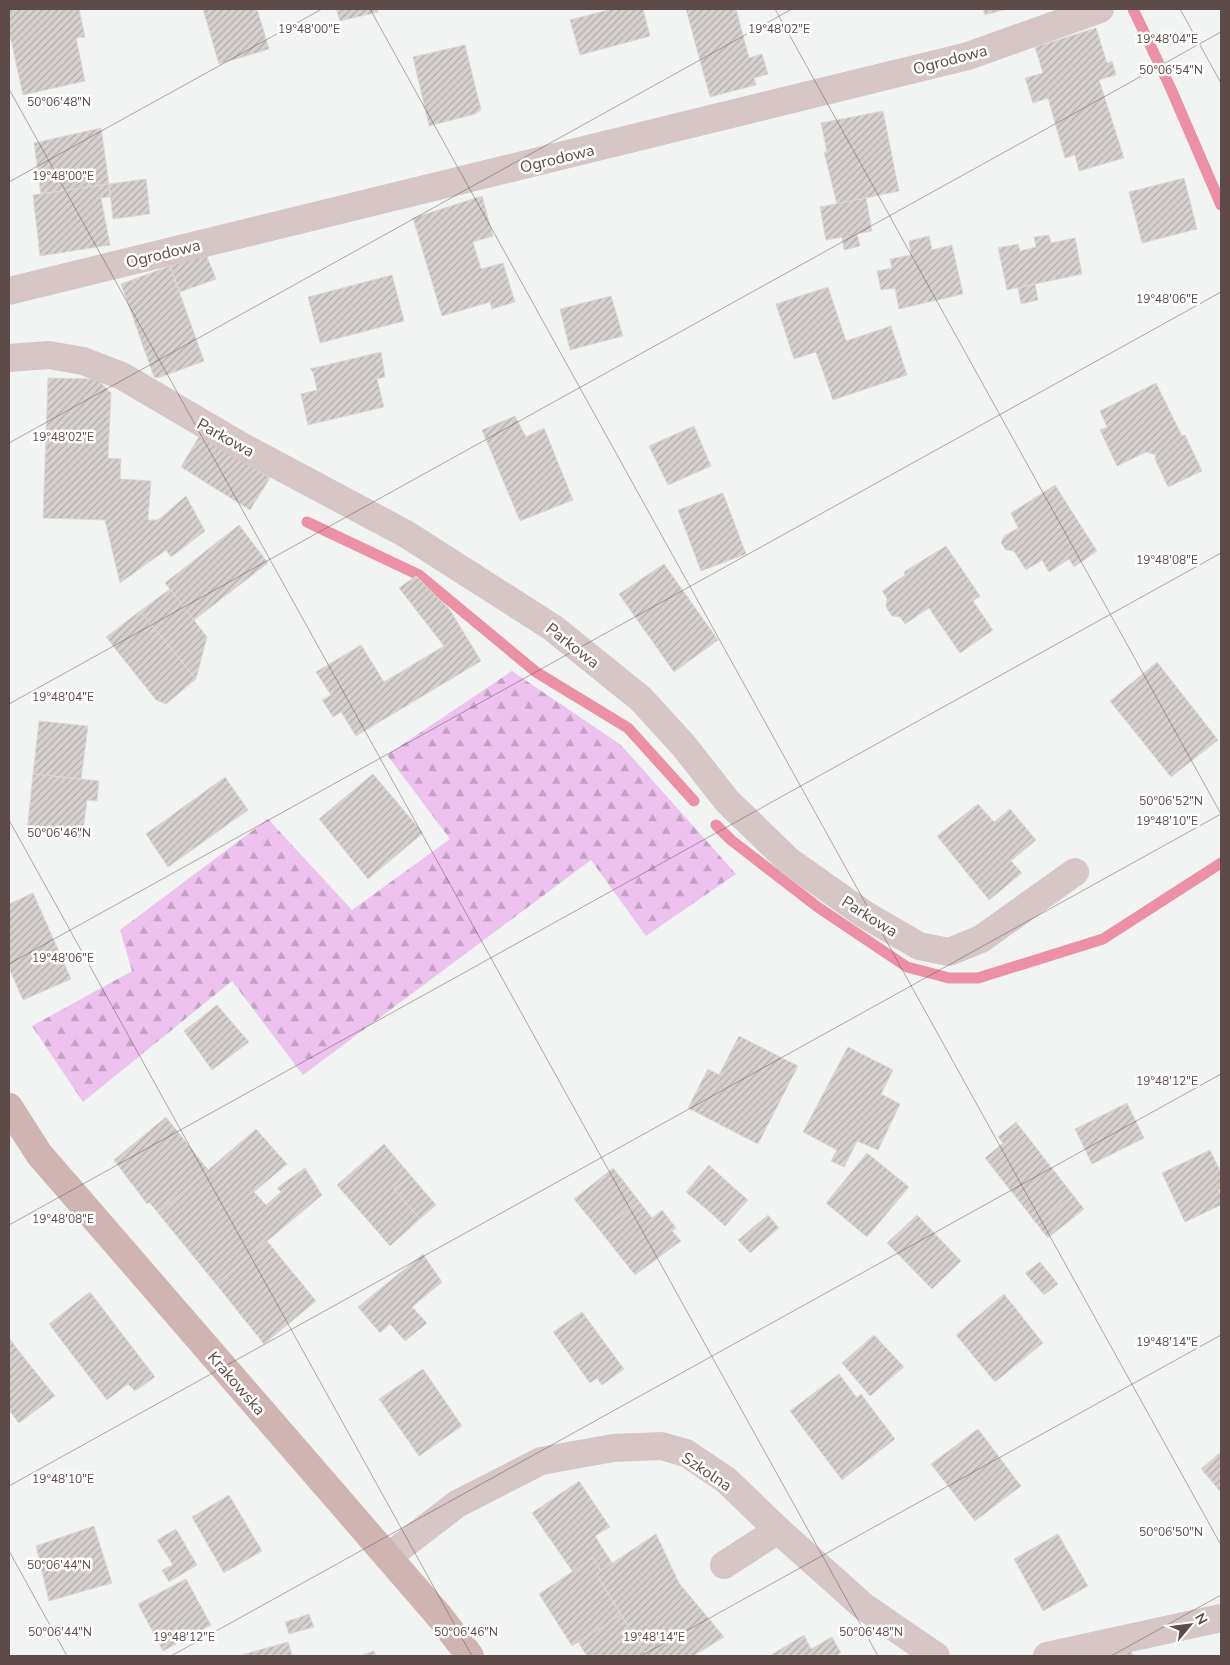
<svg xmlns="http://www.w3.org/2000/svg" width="1230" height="1665" viewBox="0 0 1230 1665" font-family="'Nunito Sans',sans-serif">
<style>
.forest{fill:url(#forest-firs)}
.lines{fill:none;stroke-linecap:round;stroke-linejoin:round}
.stream{stroke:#eb90a5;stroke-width:11}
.building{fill:url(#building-hatch);stroke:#ddd8d6}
.minor{stroke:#d6c6c6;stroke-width:28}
.major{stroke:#cfb4b2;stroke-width:28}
.ticks{fill:none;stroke:#5f4a4a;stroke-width:1;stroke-opacity:0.45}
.labels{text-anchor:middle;stroke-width:5;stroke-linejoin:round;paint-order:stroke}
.street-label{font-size:16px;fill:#5f4a4a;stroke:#fff}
.ticks-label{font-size:12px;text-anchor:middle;fill:#5f4a4a;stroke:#fff;stroke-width:5;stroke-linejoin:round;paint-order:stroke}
</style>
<defs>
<pattern id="forest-firs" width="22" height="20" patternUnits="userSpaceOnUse" patternTransform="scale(1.25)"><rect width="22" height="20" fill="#edc2ef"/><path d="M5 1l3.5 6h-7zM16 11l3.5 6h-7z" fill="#c3a0c4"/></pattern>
<pattern id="building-hatch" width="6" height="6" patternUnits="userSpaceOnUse" patternTransform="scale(1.25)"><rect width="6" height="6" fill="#d6d0cf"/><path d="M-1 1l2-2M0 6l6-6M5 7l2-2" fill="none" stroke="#b1abaa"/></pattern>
</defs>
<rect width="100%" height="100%" fill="#f2f4f3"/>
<!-- forest -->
<path class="forest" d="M 512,671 L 621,745 L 736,874 L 646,936 L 591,860 L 303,1075 L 232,981 L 83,1102 L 32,1026 L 132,971 L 120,930 L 268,819 L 352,910 L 450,839 L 387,755 Z"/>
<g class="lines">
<!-- stream -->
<g class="stream">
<path d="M 1133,9 L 1171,89 L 1221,205"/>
<path d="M 307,522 L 419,575 L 536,672 L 628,728 L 694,801"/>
<path d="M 716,825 L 731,840 L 819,908 L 907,967 L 949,978 L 978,978 L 1103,939 L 1221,863"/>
</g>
</g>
<!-- building -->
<g class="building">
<path d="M 9,9 L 79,9 L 85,37 L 76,38 L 85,81 L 23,95 L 9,31 Z"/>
<path d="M 203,9 L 257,9 L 269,49 L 219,64 Z"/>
<path d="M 336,9 L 377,9 L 378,12 L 340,21 Z"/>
<path d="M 612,9 L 643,9 L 650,36 L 580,55 L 570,20 Z"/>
<path d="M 686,9 L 736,9 L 749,58 L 762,54 L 768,74 L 754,78 L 756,85 L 710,97 Z"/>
<path d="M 983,9 L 1007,9 L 985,15 Z"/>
<path d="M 1096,28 L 1107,63 L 1112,61 L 1116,75 L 1099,80 L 1124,158 L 1079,171 L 1075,155 L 1065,158 L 1048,98 L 1033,103 L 1025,78 L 1043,73 L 1035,47 Z"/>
<path d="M 465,45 L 481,110 L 475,114 L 429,126 L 413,57 Z"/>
<path d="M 883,111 L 899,191 L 837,204 L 824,152 L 827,152 L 821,123 Z"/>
<path d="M 101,128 L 109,184 L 41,194 L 34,143 Z"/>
<path d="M 1184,178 L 1197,229 L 1142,243 L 1129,192 Z"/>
<path d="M 146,179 L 150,214 L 113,219 L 109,184 Z"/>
<path d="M 109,184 L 110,197 L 101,198 L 110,245 L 40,256 L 33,195 Z"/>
<path d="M 482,196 L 493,236 L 473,242 L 481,269 L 503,263 L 515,302 L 492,309 L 490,302 L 442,316 L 413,218 Z"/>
<path d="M 866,198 L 872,231 L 857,234 L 860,246 L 844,250 L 842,237 L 826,240 L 820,207 Z"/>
<path d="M 1049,235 L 1051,243 L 1075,238 L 1082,274 L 1007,290 L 998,248 L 1018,244 L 1020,251 L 1036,247 L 1034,237 Z"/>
<path d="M 929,236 L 932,250 L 952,245 L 963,294 L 899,309 L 895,288 L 881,290 L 877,271 L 892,268 L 890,259 L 911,255 L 909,241 Z"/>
<path d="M 206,254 L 216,279 L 180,292 L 170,266 Z"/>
<path d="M 170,266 L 204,361 L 158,378 L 154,377 L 121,284 Z"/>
<path d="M 392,275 L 404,321 L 320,343 L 308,297 Z"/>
<path d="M 1035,284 L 1038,300 L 1021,304 L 1018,288 Z"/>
<path d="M 828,287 L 846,341 L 891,326 L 907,375 L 833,400 L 816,352 L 794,359 L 776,304 Z"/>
<path d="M 611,296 L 623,336 L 570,350 L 560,309 Z"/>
<path d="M 381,352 L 385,377 L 377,379 L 384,407 L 308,425 L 301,394 L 317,390 L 313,372 L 310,369 Z"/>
<path d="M 48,378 L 97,379 L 111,393 L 108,458 L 121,459 L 120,479 L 151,481 L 148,520 L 158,520 L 186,496 L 205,531 L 171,557 L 166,550 L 120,583 L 105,520 L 43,518 Z"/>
<path d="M 1156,383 L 1182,436 L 1185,435 L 1202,471 L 1168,487 L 1155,459 L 1156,455 L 1146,452 L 1117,466 L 1100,430 L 1107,427 L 1100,411 Z"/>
<path d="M 515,416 L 526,437 L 544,428 L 573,500 L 520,521 L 482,430 Z"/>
<path d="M 694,426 L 711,466 L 668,485 L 649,446 Z"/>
<path d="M 200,435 L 270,478 L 250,510 L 181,467 Z"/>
<path d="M 1055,485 L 1097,551 L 1074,567 L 1069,559 L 1049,572 L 1042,560 L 1026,570 L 1014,551 L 1006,550 L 1001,543 L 1004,536 L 1018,528 L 1011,513 Z"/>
<path d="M 723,493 L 746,554 L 701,571 L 678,510 Z"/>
<path d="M 239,525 L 268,563 L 194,620 L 165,583 Z"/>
<path d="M 946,546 L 980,596 L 973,601 L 993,630 L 960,653 L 929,608 L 905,624 L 900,617 L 892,616 L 886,607 L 887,598 L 882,591 L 905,575 L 904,572 Z"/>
<path d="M 664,564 L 718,640 L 674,672 L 619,594 Z"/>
<path d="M 416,576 L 450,610 L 481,661 L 356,736 L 341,712 L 333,717 L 322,700 L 331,695 L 316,672 L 361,645 L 384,682 L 444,646 L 399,588 Z"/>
<path d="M 170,589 L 207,637 L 196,679 L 140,611 Z"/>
<path d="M 140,611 L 196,679 L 166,704 L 156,700 L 106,637 Z"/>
<path d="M 1157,662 L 1218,740 L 1171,777 L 1110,701 Z"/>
<path d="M 39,721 L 88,726 L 81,779 L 33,774 Z"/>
<path d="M 33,774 L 99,781 L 97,801 L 87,800 L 82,838 L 27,832 Z"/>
<path d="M 373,774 L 423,833 L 368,879 L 319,819 Z"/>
<path d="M 225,777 L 248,810 L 168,867 L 146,834 Z"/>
<path d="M 978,804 L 994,822 L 1010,809 L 1036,840 L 1011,861 L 1022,873 L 989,900 L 937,836 Z"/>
<path d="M 33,893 L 71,979 L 23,1000 L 9,968 L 9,904 Z"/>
<path d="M 217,1005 L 249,1042 L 212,1070 L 184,1031 Z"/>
<path d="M 739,1036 L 798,1066 L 758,1144 L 688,1108 L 708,1069 L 719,1075 Z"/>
<path d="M 848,1047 L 893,1070 L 881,1094 L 900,1104 L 878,1150 L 857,1141 L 844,1167 L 831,1161 L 837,1150 L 803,1132 Z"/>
<path d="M 1127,1103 L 1144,1138 L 1092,1164 L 1075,1129 Z"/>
<path d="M 166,1117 L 209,1171 L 158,1213 L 149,1202 L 147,1204 L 114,1160 Z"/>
<path d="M 1016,1122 L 1073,1195 L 1037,1224 L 985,1158 L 1003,1143 L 998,1137 Z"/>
<path d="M 256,1129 L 287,1164 L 254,1192 L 266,1205 L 281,1192 L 277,1188 L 305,1168 L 322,1195 L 216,1284 L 158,1213 Z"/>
<path d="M 384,1144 L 411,1176 L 394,1189 L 420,1219 L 390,1246 L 337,1185 Z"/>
<path d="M 1210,1150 L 1221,1173 L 1221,1188 L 1218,1190 L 1221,1195 L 1221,1205 L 1185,1222 L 1162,1173 Z"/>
<path d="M 867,1153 L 909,1187 L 867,1237 L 826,1203 Z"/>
<path d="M 709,1165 L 734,1188 L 711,1213 L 686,1192 Z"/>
<path d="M 613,1168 L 639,1201 L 601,1232 L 574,1199 Z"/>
<path d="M 411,1176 L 436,1205 L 420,1219 L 394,1189 Z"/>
<path d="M 734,1188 L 748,1200 L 725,1226 L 711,1213 Z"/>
<path d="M 1073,1195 L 1084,1209 L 1048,1238 L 1037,1224 Z"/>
<path d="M 639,1201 L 652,1218 L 662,1210 L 676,1228 L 672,1231 L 681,1241 L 635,1275 L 601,1232 Z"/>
<path d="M 768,1215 L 779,1228 L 750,1253 L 738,1240 Z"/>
<path d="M 917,1215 L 961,1261 L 932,1289 L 887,1243 Z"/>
<path d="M 267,1241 L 316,1301 L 264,1344 L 216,1284 Z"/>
<path d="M 423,1254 L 442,1282 L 412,1307 L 427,1323 L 405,1341 L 390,1324 L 380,1333 L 358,1307 Z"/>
<path d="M 1040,1262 L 1058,1284 L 1044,1295 L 1025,1273 Z"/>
<path d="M 90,1292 L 155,1377 L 135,1391 L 128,1384 L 107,1400 L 49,1324 Z"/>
<path d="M 1004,1294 L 1043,1343 L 995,1382 L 956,1335 Z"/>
<path d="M 582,1312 L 624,1369 L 602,1385 L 597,1378 L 590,1383 L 553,1332 Z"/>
<path d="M 874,1335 L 904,1367 L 870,1396 L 842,1363 Z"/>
<path d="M 9,1338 L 21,1354 L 9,1364 Z"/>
<path d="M 21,1354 L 55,1396 L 19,1423 L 9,1410 L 9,1364 Z"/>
<path d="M 423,1369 L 462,1426 L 419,1456 L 379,1399 Z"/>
<path d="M 839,1374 L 857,1398 L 861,1394 L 895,1439 L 842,1480 L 790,1411 Z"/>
<path d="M 978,1429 L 1021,1486 L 975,1521 L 931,1464 Z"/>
<path d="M 1221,1452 L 1221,1492 L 1201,1469 Z"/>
<path d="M 579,1481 L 610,1527 L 595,1536 L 612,1563 L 601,1571 L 593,1558 L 573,1572 L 532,1513 Z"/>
<path d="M 229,1495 L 262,1551 L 224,1573 L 192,1517 Z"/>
<path d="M 94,1526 L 112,1583 L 49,1601 L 36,1546 Z"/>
<path d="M 176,1529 L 197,1565 L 169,1582 L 162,1570 L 173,1565 L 157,1540 Z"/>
<path d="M 656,1534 L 679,1583 L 724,1637 L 693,1656 L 647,1656 L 596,1574 Z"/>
<path d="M 1058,1534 L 1088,1586 L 1043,1611 L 1014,1559 Z"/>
<path d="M 593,1558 L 601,1571 L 596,1574 L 621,1615 L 572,1646 L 539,1594 Z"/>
<path d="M 186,1579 L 211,1625 L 163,1651 L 138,1604 Z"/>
<path d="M 309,1614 L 314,1627 L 289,1634 L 285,1622 Z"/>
<path d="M 621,1615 L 647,1656 L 587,1656 L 578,1642 Z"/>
<path d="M 804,1635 L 811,1649 L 832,1637 L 841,1653 L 835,1656 L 772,1656 L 771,1655 Z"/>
<path d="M 288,1642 L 292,1656 L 238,1656 Z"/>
<path d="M 374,1651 L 376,1656 L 360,1656 Z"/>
<path d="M 1131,1651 L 1133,1656 L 1116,1656 Z"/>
</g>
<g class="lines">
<!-- minor -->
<g class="minor">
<path d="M 9,291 L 968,56 L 1100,9"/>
<path d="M 9,358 L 49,355 L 83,361 L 122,376 L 243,447 L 406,534 L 553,628 L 641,699 L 684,746 L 727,801 L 789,861 L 864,914 L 919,946 L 949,952 L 981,939 L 1075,872"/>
<path d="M 388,1557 L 457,1504 L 541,1461 L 613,1448 L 661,1446 L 686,1453 L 726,1480 L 778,1530 L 863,1606 L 936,1656"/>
<path d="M 724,1565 L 778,1530"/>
<path d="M 1047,1656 L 1221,1618"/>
</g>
<!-- major -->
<path class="major" d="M 9,1107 L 39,1154 L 440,1617 L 470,1656"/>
</g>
<!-- ticks -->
<path class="ticks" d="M 370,9 L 1221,1545M 775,9 L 1221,814M 1180,9 L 1221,83M 9,89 L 878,1656M 9,182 L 322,9M 9,443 L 792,9M 9,704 L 1221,32M 9,820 L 472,1656M 9,964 L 1221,292M 9,1225 L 1221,553M 9,1486 L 1221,814M 9,1551 L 67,1656M 171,1656 L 1221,1074M 641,1656 L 1221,1335M 1111,1656 L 1221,1595"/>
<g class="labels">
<!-- street labels -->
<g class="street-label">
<text transform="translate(950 59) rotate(-15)" y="6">Ogrodowa</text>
<text transform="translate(557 158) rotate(-14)" y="6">Ogrodowa</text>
<text transform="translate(163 253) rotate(-14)" y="6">Ogrodowa</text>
<text transform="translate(226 437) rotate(29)" y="6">Parkowa</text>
<text transform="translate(573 645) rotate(38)" y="6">Parkowa</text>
<text transform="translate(870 916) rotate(32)" y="6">Parkowa</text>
<text transform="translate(237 1383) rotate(49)" y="6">Krakowska</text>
<text transform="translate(707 1471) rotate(34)" y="6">Szkolna</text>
</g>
</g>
<g class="ticks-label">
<text x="309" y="33">19°48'00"E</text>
<text x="779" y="33">19°48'02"E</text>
<text x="1167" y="43">19°48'04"E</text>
<text x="1171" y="74">50°06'54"N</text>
<text x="59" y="106">50°06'48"N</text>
<text x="63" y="180">19°48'00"E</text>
<text x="1167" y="303">19°48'06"E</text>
<text x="63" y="441">19°48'02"E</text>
<text x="1167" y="564">19°48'08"E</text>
<text x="63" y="701">19°48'04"E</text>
<text x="1171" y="805">50°06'52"N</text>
<text x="1167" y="825">19°48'10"E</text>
<text x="59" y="837">50°06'46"N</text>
<text x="63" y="962">19°48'06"E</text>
<text x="1167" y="1085">19°48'12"E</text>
<text x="63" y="1223">19°48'08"E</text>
<text x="1167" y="1346">19°48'14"E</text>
<text x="63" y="1483">19°48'10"E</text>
<text x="1171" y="1536">50°06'50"N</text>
<text x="59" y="1569">50°06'44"N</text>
<text x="60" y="1636">50°06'44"N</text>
<text x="466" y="1636">50°06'46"N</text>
<text x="871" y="1636">50°06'48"N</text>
<text x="184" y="1641">19°48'12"E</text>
<text x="654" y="1641">19°48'14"E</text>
</g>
<!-- border -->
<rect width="1230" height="1665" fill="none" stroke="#5f4a4a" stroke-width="20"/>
<!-- north arrow -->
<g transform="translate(1190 1625) rotate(61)" stroke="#ffffff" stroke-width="4" paint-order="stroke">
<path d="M0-4L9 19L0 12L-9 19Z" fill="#5f4a4a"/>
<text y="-8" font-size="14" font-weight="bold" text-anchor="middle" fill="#5f4a4a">N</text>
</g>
</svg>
